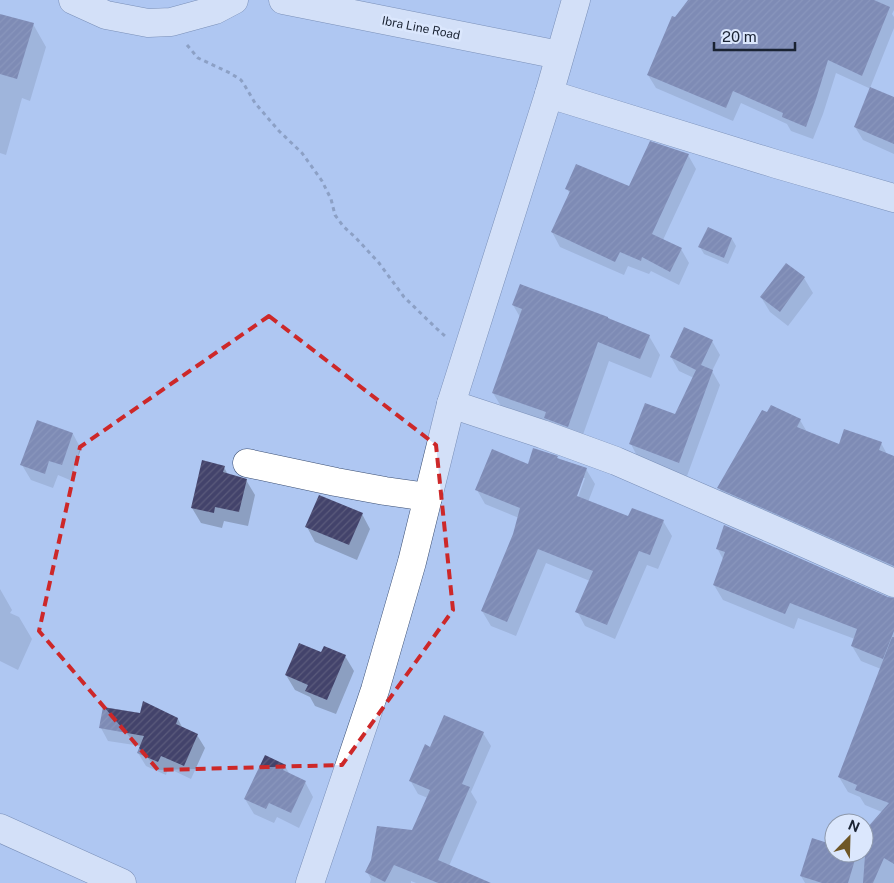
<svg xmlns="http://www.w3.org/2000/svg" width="894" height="883" viewBox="0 0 894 883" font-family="'Public Sans',sans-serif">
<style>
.shadow{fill:#0003;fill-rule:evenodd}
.building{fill:url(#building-hatch)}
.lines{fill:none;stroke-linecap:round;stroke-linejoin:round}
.minor-casing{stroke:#3a4e73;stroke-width:29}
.path{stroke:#62728f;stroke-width:3;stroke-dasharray:4 4;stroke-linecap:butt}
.minor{stroke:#fff;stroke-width:28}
.marked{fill:none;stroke:#cd2829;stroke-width:4;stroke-dasharray:10 6;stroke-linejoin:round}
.labels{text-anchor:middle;stroke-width:5;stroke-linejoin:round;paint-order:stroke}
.street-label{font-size:12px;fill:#1a2333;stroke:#dbe7fd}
</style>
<defs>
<pattern id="building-hatch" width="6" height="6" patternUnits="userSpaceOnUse" patternTransform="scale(1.25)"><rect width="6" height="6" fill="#43436b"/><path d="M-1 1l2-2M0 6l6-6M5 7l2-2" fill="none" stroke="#5b5b7c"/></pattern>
</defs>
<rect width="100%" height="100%" fill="#afc7f2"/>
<!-- shadow -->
<g class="shadow">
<path d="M 689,0 L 894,0 L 894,10 L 892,14 L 894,17 L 894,28 L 870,88 L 894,98 L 894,154 L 863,140 L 855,127 L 871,89 L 836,73 L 823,114 L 813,139 L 791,131 L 787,124 L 741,103 L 733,121 L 656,88 L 648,75 L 676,19 Z"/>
<path d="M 0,15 L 33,24 L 46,47 L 30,101 L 22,98 L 6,155 L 0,153 Z"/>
<path d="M 688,155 L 696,169 L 663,240 L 681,249 L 689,263 L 679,285 L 651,271 L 649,274 L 628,266 L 624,275 L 560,247 L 552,232 L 570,194 L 567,189 L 629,188 Z"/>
<path d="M 732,239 L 736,246 L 728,264 L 704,254 L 700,247 Z"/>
<path d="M 786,264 L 804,278 L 813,293 L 788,326 L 770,312 L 761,297 Z"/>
<path d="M 513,305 L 649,336 L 660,355 L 651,378 L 609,361 L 579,446 L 505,413 L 493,393 L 520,317 Z"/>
<path d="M 712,341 L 720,355 L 712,371 L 720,385 L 687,476 L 638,458 L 631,444 L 675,415 L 694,378 L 679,371 L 671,357 Z"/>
<path d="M 771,406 L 800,420 L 807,432 L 840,445 L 881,443 L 888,456 L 894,458 L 894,577 L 727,503 L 719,488 Z"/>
<path d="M 73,434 L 81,449 L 70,480 L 58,475 L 53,488 L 31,480 L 22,465 Z"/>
<path d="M 557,457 L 558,460 L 586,469 L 595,484 L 588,502 L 629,518 L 663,521 L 672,536 L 658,569 L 647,565 L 615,639 L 585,626 L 577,611 L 590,581 L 546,563 L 516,636 L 491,626 L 482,611 L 514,534 L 519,518 L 485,504 L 477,490 L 528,465 ZM 582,478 L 585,478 L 576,503 L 574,502 Z"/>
<path d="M 224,467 L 228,475 L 246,480 L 255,495 L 248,526 L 224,521 L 222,528 L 201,523 L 192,508 Z"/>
<path d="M 362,514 L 370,529 L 357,560 L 315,542 L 307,527 Z"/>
<path d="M 717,548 L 894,600 L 894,883 L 805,883 L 801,876 L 834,846 L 834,853 L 855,853 L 866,856 L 882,812 L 865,805 L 860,797 L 848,792 L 839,777 L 881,669 L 861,661 L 852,646 L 855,639 L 798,618 L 794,629 L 723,600 L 714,585 L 723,559 Z"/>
<path d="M 0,589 L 12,610 L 10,613 L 19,617 L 32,639 L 18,670 L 0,661 Z"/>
<path d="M 322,654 L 345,656 L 354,671 L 336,714 L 315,706 L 310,697 L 295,690 L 286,675 Z"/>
<path d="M 178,719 L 183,729 L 197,735 L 205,748 L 191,779 L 168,768 L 166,775 L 146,766 L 138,753 L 141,746 L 108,741 L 101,728 Z"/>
<path d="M 483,733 L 491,746 L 471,792 L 477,802 L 449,866 L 472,883 L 416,883 L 411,881 L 411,883 L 370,883 L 371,879 L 367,872 L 413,832 L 428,798 L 418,794 L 410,780 L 431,748 Z"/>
<path d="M 285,766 L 290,775 L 305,782 L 313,797 L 299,828 L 277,817 L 274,823 L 254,814 L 245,799 Z"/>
</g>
<!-- building -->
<g class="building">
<path d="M 688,0 L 874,0 L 890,7 L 862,76 L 828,60 L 816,99 L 806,127 L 782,117 L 783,113 L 733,91 L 726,108 L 647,75 L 672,16 L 675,17 Z"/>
<path d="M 0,14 L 34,23 L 17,79 L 0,74 Z"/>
<path d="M 870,87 L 894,97 L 894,144 L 854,127 Z"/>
<path d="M 650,141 L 689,154 L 652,234 L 682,248 L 670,272 L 642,257 L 641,261 L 620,252 L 615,262 L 551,232 L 570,191 L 565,189 L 576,164 L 629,186 Z"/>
<path d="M 708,227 L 732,238 L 724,258 L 698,247 Z"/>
<path d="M 786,263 L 805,277 L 780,312 L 760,297 Z"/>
<path d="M 520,284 L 608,317 L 608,318 L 650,335 L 640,359 L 598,342 L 568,427 L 544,418 L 546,412 L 492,393 L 522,309 L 512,305 Z"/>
<path d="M 684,327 L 713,340 L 701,365 L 713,370 L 679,463 L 629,444 L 645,403 L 675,414 L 696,370 L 670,357 Z"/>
<path d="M 771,405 L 801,419 L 797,427 L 839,444 L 844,429 L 882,442 L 879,450 L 894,456 L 894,566 L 717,488 L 762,410 L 767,412 Z"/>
<path d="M 37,420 L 73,433 L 62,465 L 49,461 L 45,474 L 20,465 Z"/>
<path d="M 533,448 L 558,456 L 557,458 L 587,468 L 577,496 L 628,516 L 632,508 L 664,520 L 650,555 L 639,551 L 607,625 L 575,612 L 593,571 L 538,549 L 507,622 L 481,611 L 513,534 L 520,508 L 475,490 L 492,449 L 528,464 Z"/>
<path d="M 202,460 L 225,466 L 223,472 L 247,479 L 239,512 L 215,507 L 214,513 L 191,508 Z"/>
<path d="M 319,495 L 363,513 L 349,545 L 305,527 Z"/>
<path d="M 724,525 L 888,597 L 894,598 L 894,631 L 883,659 L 851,646 L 857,629 L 790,603 L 785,614 L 713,585 L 725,552 L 716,549 Z"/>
<path d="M 892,637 L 894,637 L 894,864 L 884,858 L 873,883 L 863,883 L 867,828 L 889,803 L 855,790 L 857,785 L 838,777 Z"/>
<path d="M 299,643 L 321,652 L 324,646 L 346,655 L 327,700 L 305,691 L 308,685 L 285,675 Z"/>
<path d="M 143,701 L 178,718 L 176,724 L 198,734 L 184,766 L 161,756 L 158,762 L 137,753 L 144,736 L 99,728 L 103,707 L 140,713 Z"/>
<path d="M 444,715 L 484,732 L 462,784 L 470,787 L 438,860 L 491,883 L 438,883 L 394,865 L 385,882 L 365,872 L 371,860 L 377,826 L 412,830 L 430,790 L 409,781 L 425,744 L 430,747 Z"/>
<path d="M 265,755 L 286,765 L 283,770 L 306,781 L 291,813 L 269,803 L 266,809 L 244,799 Z"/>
<path d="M 812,838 L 834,845 L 834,853 L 857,853 L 848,883 L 822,883 L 800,876 Z"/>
</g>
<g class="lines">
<defs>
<g id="minor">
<path d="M 73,0 L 106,15 L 148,23 L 171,22 L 215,10 L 234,0"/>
<path d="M 283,0 L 559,55"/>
<path d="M 549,94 L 776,164 L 894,198"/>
<path d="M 451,404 L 542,434 L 616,461 L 777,531 L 894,583"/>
<path d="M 247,463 L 336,482 L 385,491 L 428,497"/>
<path d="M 0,828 L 122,883"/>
<path d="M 310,883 L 375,690 L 412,562 L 451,404 L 549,94 L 576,0"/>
</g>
</defs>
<!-- minor casing -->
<use href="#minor" class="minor-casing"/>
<!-- path -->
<path class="path" d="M 187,45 L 198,58 L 230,73 L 241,80 L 245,86 L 255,103 L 279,131 L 302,153 L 322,181 L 331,199 L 335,215 L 343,226 L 356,238 L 379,263 L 404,297 L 436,328 L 445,336"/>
<!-- minor -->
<use href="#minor" class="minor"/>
</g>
<!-- marked area -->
<path d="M0 0H894V883H0ZM 269,316 L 436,445 L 453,610 L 342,765 L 158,770 L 39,631 L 80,447 Z" fill="#afc7f2" fill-opacity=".55" fill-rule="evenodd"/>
<path class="marked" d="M 269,316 L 436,445 L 453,610 L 342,765 L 158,770 L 39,631 L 80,447 Z"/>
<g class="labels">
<!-- street labels -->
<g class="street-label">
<text transform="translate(421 28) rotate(11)" y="4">Ibra Line Road</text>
</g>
</g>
<!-- north arrow -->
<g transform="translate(849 838) rotate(23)"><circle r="24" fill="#dbe7fd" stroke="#8e99ac"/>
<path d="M0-4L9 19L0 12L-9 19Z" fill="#6f5727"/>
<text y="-8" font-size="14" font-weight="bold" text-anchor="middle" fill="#1a2333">N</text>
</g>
<!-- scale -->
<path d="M714 42v8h81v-8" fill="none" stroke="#1a2333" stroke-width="2.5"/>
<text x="722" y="42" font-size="15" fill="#1a2333" stroke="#dbe7fd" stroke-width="4" paint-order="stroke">20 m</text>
</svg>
